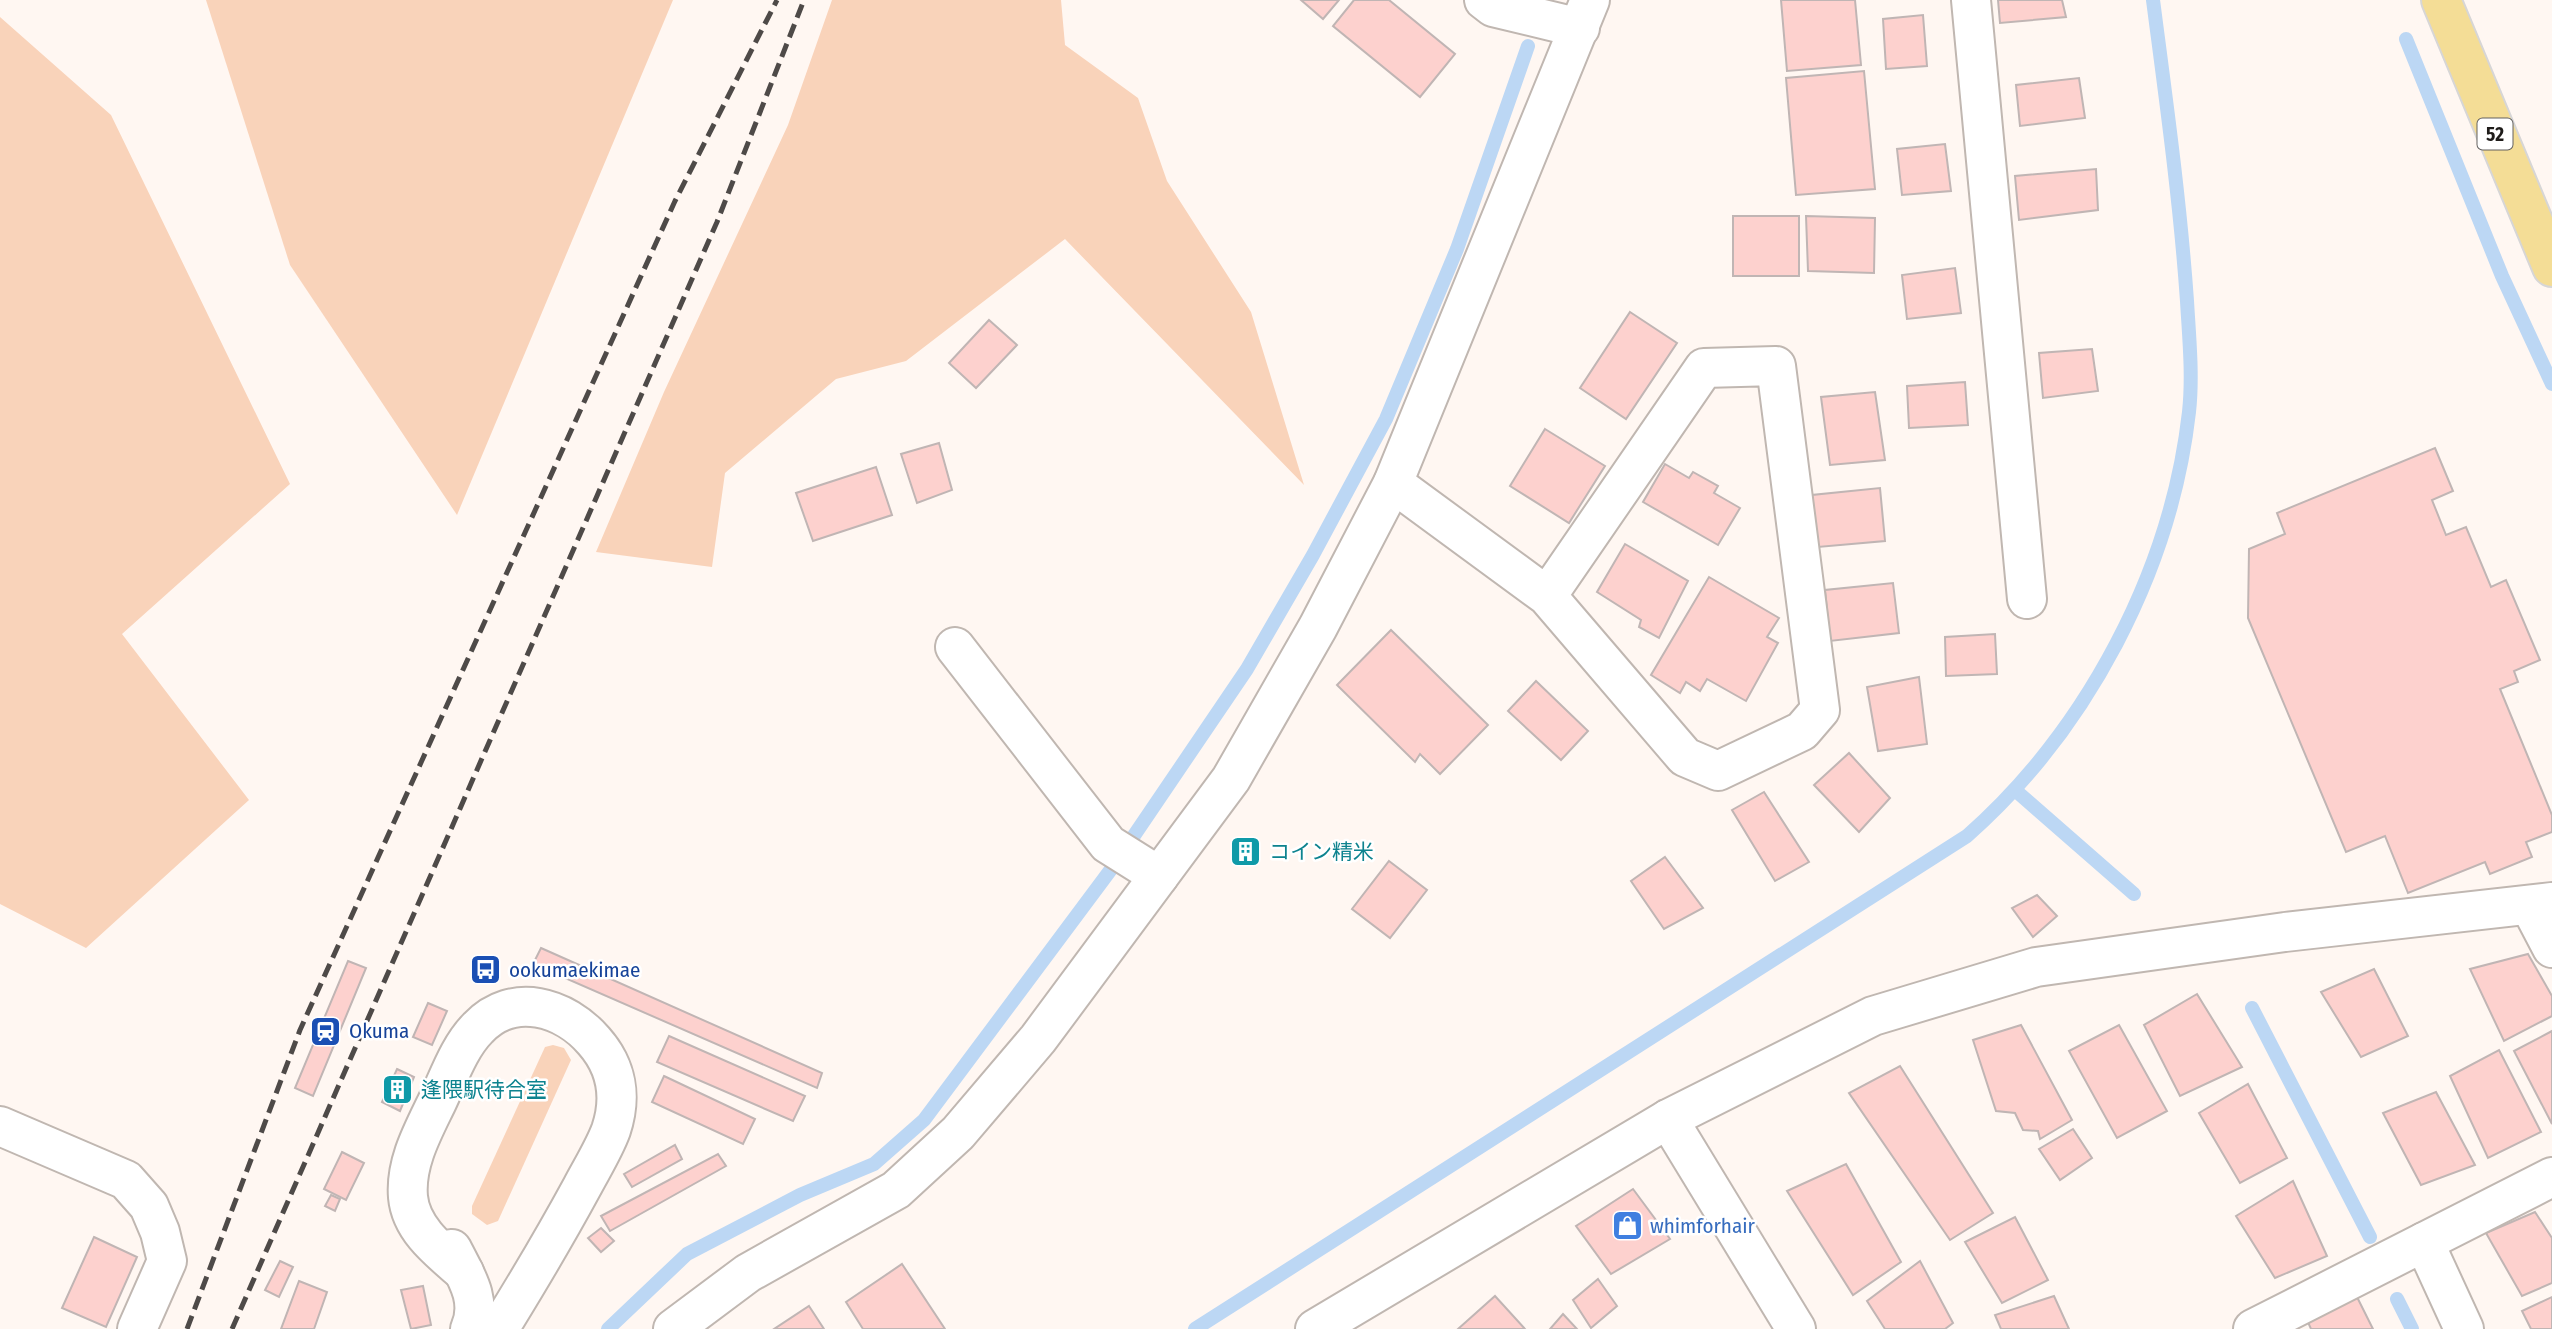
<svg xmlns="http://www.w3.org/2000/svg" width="2552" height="1329" viewBox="0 0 2552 1329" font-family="'Fira Sans Condensed','Noto Sans JP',sans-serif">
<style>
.green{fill:#f9d3ba}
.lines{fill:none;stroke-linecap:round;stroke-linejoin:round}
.stream{stroke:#bcd7f4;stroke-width:14}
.building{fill:#fdd1ce;stroke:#c0b5b4;stroke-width:2}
.minor-casing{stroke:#c0b7b1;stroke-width:42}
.tertiary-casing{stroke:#c0b7b1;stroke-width:42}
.primary-casing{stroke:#d7d6d6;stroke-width:42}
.minor{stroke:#fff;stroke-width:38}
.tertiary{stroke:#fff;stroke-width:38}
.primary{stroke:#f4dd96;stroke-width:38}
.rail{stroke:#4e4a48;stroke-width:5;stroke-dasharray:14 7;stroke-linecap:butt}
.labels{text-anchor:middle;stroke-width:5;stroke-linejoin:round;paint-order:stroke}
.shield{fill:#fff;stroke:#62605f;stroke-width:2}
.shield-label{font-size:19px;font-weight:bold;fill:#1f1c1a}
.culture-label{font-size:21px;fill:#0d838f;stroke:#fff;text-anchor:start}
.transit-label{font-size:21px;fill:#164399;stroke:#fff;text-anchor:start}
.shop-label{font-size:21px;fill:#366cbe;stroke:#fff;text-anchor:start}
</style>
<rect width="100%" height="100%" fill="#fff7f2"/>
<!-- green -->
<g class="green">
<path d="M 206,0 L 673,0 L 457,515 L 290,265 Z"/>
<path d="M 832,0 L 1061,0 L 1065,45 L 1138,98 L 1167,181 L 1251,312 L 1304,485 L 1065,239 L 906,361 L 836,379 L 725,473 L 712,567 L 596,552 L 664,392 L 788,125 Z"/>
<path d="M 0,17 L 111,115 L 290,484 L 122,634 L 249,800 L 86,948 L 0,904 Z"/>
<path d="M 553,1045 L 564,1048 L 571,1060 L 498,1221 L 487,1225 L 472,1214 L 472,1206 L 545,1047 Z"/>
</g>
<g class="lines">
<!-- stream -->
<g class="stream">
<path d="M 2406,39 L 2502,276 L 2552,384"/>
<path d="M 2015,790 L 2134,894"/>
<path d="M 1131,840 L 1247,669 L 1313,555 L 1386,419 L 1457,249 L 1528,46"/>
<path d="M 2252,1008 L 2370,1237"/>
<path d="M 2397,1299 L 2412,1329"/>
<path d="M 608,1329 L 687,1254 L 800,1195 L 874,1164 L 924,1120 L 1112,868"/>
<path d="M 1195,1329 L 1967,836 C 2087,730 2171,571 2189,412 C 2193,376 2189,336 2187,301 C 2180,200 2166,100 2153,0"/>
</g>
</g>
<!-- building -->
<g class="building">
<path d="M 1301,0 L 1339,0 L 1323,19 Z"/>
<path d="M 1354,0 L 1389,0 L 1455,54 L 1420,97 L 1333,26 Z"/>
<path d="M 1781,0 L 1855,0 L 1861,65 L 1787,71 Z"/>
<path d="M 1998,0 L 2062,0 L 2066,17 L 2000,23 Z"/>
<path d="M 1923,15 L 1927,66 L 1886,69 L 1883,19 Z"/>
<path d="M 1864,71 L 1875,189 L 1796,195 L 1786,78 Z"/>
<path d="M 2079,78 L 2085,118 L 2020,126 L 2016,85 Z"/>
<path d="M 1945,144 L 1951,191 L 1902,195 L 1897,149 Z"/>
<path d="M 2096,169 L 2098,210 L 2019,220 L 2015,176 Z"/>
<rect x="1733" y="216" width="66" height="60"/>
<path d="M 1806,216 L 1875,218 L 1874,273 L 1808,271 Z"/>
<path d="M 1955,268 L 1961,313 L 1907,319 L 1902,275 Z"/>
<path d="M 1630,312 L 1677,343 L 1626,419 L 1580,388 Z"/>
<path d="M 989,320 L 1017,345 L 976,388 L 949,363 Z"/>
<path d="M 2092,349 L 2098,391 L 2043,398 L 2039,353 Z"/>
<path d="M 1965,382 L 1968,425 L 1909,428 L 1907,386 Z"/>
<path d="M 1875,392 L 1885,460 L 1830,465 L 1821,397 Z"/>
<path d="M 1545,429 L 1605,466 L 1569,523 L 1510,486 Z"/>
<path d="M 939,443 L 952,490 L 917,503 L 901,454 Z"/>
<path d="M 2435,448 L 2453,491 L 2432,500 L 2446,535 L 2466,527 L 2491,587 L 2506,580 L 2540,660 L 2514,671 L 2518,682 L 2500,689 L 2552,815 L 2552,832 L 2526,842 L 2532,857 L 2490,874 L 2485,862 L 2408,893 L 2385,836 L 2346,852 L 2248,618 L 2249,549 L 2285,534 L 2277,513 Z"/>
<path d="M 1665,464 L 1689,478 L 1693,472 L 1718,486 L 1714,493 L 1740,508 L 1718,545 L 1643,502 Z"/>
<path d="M 876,467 L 892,515 L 813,541 L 796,493 Z"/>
<path d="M 1880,488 L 1885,541 L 1818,547 L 1812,495 Z"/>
<path d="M 1625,544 L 1688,581 L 1659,638 L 1639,627 L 1641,620 L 1597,592 Z"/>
<path d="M 1709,577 L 1779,618 L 1767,637 L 1778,643 L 1746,701 L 1707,679 L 1700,691 L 1686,682 L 1680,693 L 1651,675 Z"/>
<path d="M 1893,583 L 1899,633 L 1830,641 L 1825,590 Z"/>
<path d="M 1391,630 L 1488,725 L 1440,774 L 1420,754 L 1415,762 L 1337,685 Z"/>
<path d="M 1995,634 L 1997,674 L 1946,676 L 1945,637 Z"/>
<path d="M 1919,677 L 1927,744 L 1878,751 L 1867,687 Z"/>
<path d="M 1536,681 L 1588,731 L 1561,760 L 1508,711 Z"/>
<path d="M 1849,753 L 1890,798 L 1859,832 L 1814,785 Z"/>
<path d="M 1764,792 L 1809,862 L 1775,881 L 1732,810 Z"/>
<path d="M 1249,841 L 1257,849 L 1243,864 L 1235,856 Z"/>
<path d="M 1665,857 L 1703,908 L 1664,929 L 1631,881 Z"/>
<path d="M 1389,861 L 1427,890 L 1390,938 L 1352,909 Z"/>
<path d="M 2037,895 L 2057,916 L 2033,937 L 2012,908 Z"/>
<path d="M 541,948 L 822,1073 L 817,1088 L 533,964 Z"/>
<path d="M 2528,954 L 2552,996 L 2552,1016 L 2504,1041 L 2470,969 Z"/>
<path d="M 348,961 L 366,968 L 313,1096 L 295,1088 Z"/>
<path d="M 2374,969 L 2408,1036 L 2361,1057 L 2321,992 Z"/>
<path d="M 2197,994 L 2242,1067 L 2180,1096 L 2144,1025 Z"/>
<path d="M 428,1003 L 447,1011 L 432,1045 L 413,1037 Z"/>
<path d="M 2021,1025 L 2072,1120 L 2040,1139 L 2038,1131 L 2023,1130 L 2015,1113 L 1996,1111 L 1973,1040 Z"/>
<path d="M 2119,1025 L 2167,1111 L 2117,1138 L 2069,1051 Z"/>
<path d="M 2552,1031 L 2552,1124 L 2514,1051 Z"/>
<path d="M 669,1036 L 805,1096 L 793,1121 L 657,1062 Z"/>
<path d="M 2499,1050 L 2541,1132 L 2488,1158 L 2450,1076 Z"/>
<path d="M 1900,1066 L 1993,1213 L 1950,1240 L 1849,1093 Z"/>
<path d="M 397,1069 L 414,1077 L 400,1111 L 382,1102 Z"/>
<path d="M 664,1076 L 755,1119 L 743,1144 L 652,1102 Z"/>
<path d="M 2248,1084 L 2287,1158 L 2240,1183 L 2199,1113 Z"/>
<path d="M 2436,1092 L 2475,1165 L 2421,1185 L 2383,1113 Z"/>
<path d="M 2073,1129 L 2092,1158 L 2060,1180 L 2039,1149 Z"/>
<path d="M 675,1145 L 682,1159 L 632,1187 L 624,1174 Z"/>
<path d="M 342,1152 L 364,1163 L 346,1200 L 324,1189 Z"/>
<path d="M 718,1154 L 726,1166 L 610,1231 L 601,1216 Z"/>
<path d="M 1846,1164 L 1901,1262 L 1853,1295 L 1787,1191 Z"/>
<path d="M 2293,1181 L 2327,1256 L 2275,1278 L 2236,1216 Z"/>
<path d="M 1633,1189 L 1670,1239 L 1611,1274 L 1576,1226 Z"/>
<path d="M 331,1195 L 340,1199 L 335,1211 L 325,1206 Z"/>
<path d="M 2535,1212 L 2552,1238 L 2552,1283 L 2522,1296 L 2486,1233 Z"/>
<path d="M 2015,1217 L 2048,1280 L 2002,1303 L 1965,1242 Z"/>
<path d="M 601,1228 L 614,1241 L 601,1252 L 588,1238 Z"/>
<path d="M 94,1237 L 137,1257 L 106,1327 L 62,1308 Z"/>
<path d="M 280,1261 L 293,1267 L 279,1297 L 265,1290 Z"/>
<path d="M 1920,1261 L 1953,1323 L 1945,1329 L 1885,1329 L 1867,1301 Z"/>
<path d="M 902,1264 L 945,1329 L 863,1329 L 846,1302 Z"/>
<path d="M 1598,1279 L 1617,1306 L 1591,1328 L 1573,1300 Z"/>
<path d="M 299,1281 L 327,1292 L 314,1329 L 281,1329 Z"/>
<path d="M 423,1286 L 431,1325 L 411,1329 L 401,1290 Z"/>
<path d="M 2356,1295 L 2373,1329 L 2311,1329 L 2307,1320 Z"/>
<path d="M 1495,1296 L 1525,1329 L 1458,1329 Z"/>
<path d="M 2054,1296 L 2069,1329 L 2001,1329 L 1995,1315 Z"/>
<path d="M 2552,1297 L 2552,1329 L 2531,1329 L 2522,1311 Z"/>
<path d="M 809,1306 L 824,1329 L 774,1329 Z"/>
<path d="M 1563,1314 L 1577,1329 L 1550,1329 Z"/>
</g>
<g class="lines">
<defs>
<g id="minor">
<path d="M 1484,0 L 1493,7 L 1580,28"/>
<path d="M 1971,0 L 2027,599"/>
<path d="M 1393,483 L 1547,596 L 1685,757 L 1718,771 L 1802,731 L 1820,710 L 1776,366 L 1704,368 L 1547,596"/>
<path d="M 955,647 L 1108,844 L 1159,876"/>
<path d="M 2530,906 L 2552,948"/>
<path d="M 0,1126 L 126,1180 L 149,1206 L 160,1232 L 167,1261 L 137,1329"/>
<path d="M 2424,1242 L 2464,1329"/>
<path d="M 452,1249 C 465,1275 483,1300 470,1329"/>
<path d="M 464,1272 C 441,1252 411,1230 408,1197 C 405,1163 423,1131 437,1102 C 449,1077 459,1047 478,1028 C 513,991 565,1007 594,1041 C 617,1067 622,1097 611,1130 C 604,1149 592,1168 582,1187 C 556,1235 528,1282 499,1329"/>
<path d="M 673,1329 L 748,1273 L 896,1190 L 958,1133 L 1038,1039 L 1231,779 L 1318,627 L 1393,483 L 1590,0"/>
<path d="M 2253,1329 L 2552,1177"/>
</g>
<g id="tertiary">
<path d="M 1668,1119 L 1796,1329"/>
<path d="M 1315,1329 L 1668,1119 L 1873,1016 L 2036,967 L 2285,932 L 2552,902"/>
</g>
<path id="primary" d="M 2441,0 L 2552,267"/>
</defs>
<!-- minor casing -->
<use href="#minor" class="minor-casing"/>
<!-- tertiary casing -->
<use href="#tertiary" class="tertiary-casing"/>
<!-- primary casing -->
<use href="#primary" class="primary-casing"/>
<!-- minor -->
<use href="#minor" class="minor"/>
<!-- tertiary -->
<use href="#tertiary" class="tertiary"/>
<!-- primary -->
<use href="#primary" class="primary"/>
<!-- rail -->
<g class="rail">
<path d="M 187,1329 L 300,1030 L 675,201 L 777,0"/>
<path d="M 232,1329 L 717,222 L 804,0"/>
</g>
</g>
<!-- icons -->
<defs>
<symbol id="building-square" viewBox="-11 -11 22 22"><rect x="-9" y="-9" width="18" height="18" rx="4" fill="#0f9aa8" stroke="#fff"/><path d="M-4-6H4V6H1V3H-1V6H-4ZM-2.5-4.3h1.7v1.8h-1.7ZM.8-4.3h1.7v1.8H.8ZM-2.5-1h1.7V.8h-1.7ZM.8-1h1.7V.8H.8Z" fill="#fff"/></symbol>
<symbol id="bus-square" viewBox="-11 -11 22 22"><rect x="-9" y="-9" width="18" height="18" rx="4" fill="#1a4fb4" stroke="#fff"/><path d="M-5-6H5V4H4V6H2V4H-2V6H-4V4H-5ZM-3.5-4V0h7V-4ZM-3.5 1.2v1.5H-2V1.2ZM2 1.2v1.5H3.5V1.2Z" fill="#fff"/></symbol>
<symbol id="station-square" viewBox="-11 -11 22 22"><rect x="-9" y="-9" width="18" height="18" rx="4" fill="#1a4fb4" stroke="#fff"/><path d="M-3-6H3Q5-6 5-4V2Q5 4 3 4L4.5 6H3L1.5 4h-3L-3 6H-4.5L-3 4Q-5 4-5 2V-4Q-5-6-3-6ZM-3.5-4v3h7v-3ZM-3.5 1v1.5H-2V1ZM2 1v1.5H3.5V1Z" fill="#fff"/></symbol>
<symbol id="shop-square" viewBox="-11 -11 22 22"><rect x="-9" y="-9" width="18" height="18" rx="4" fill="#3f7fe0" stroke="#fff"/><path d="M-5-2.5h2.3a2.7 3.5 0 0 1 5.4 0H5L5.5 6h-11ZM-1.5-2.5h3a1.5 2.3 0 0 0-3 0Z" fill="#fff"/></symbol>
</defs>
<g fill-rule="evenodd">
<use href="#building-square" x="1228" y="834" width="35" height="35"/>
<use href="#bus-square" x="468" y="952" width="35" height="35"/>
<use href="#station-square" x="308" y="1014" width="35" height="35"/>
<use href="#building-square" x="380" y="1072" width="35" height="35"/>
<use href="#shop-square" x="1610" y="1208" width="35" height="35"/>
</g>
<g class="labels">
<!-- shield labels -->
<rect class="shield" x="2477.5" y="118.5" width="35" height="31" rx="5"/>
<g class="shield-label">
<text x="2495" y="141">52</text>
</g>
<!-- culture labels -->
<g class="culture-label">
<text x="1269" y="859">コイン精米</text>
<text x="421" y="1097">逢隈駅待合室</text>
</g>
<!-- transit labels -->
<g class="transit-label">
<text x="509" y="977">ookumaekimae</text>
<text x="349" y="1038">Okuma</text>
</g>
<!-- shop labels -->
<g class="shop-label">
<text x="1650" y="1233">whimforhair</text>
</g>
</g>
</svg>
